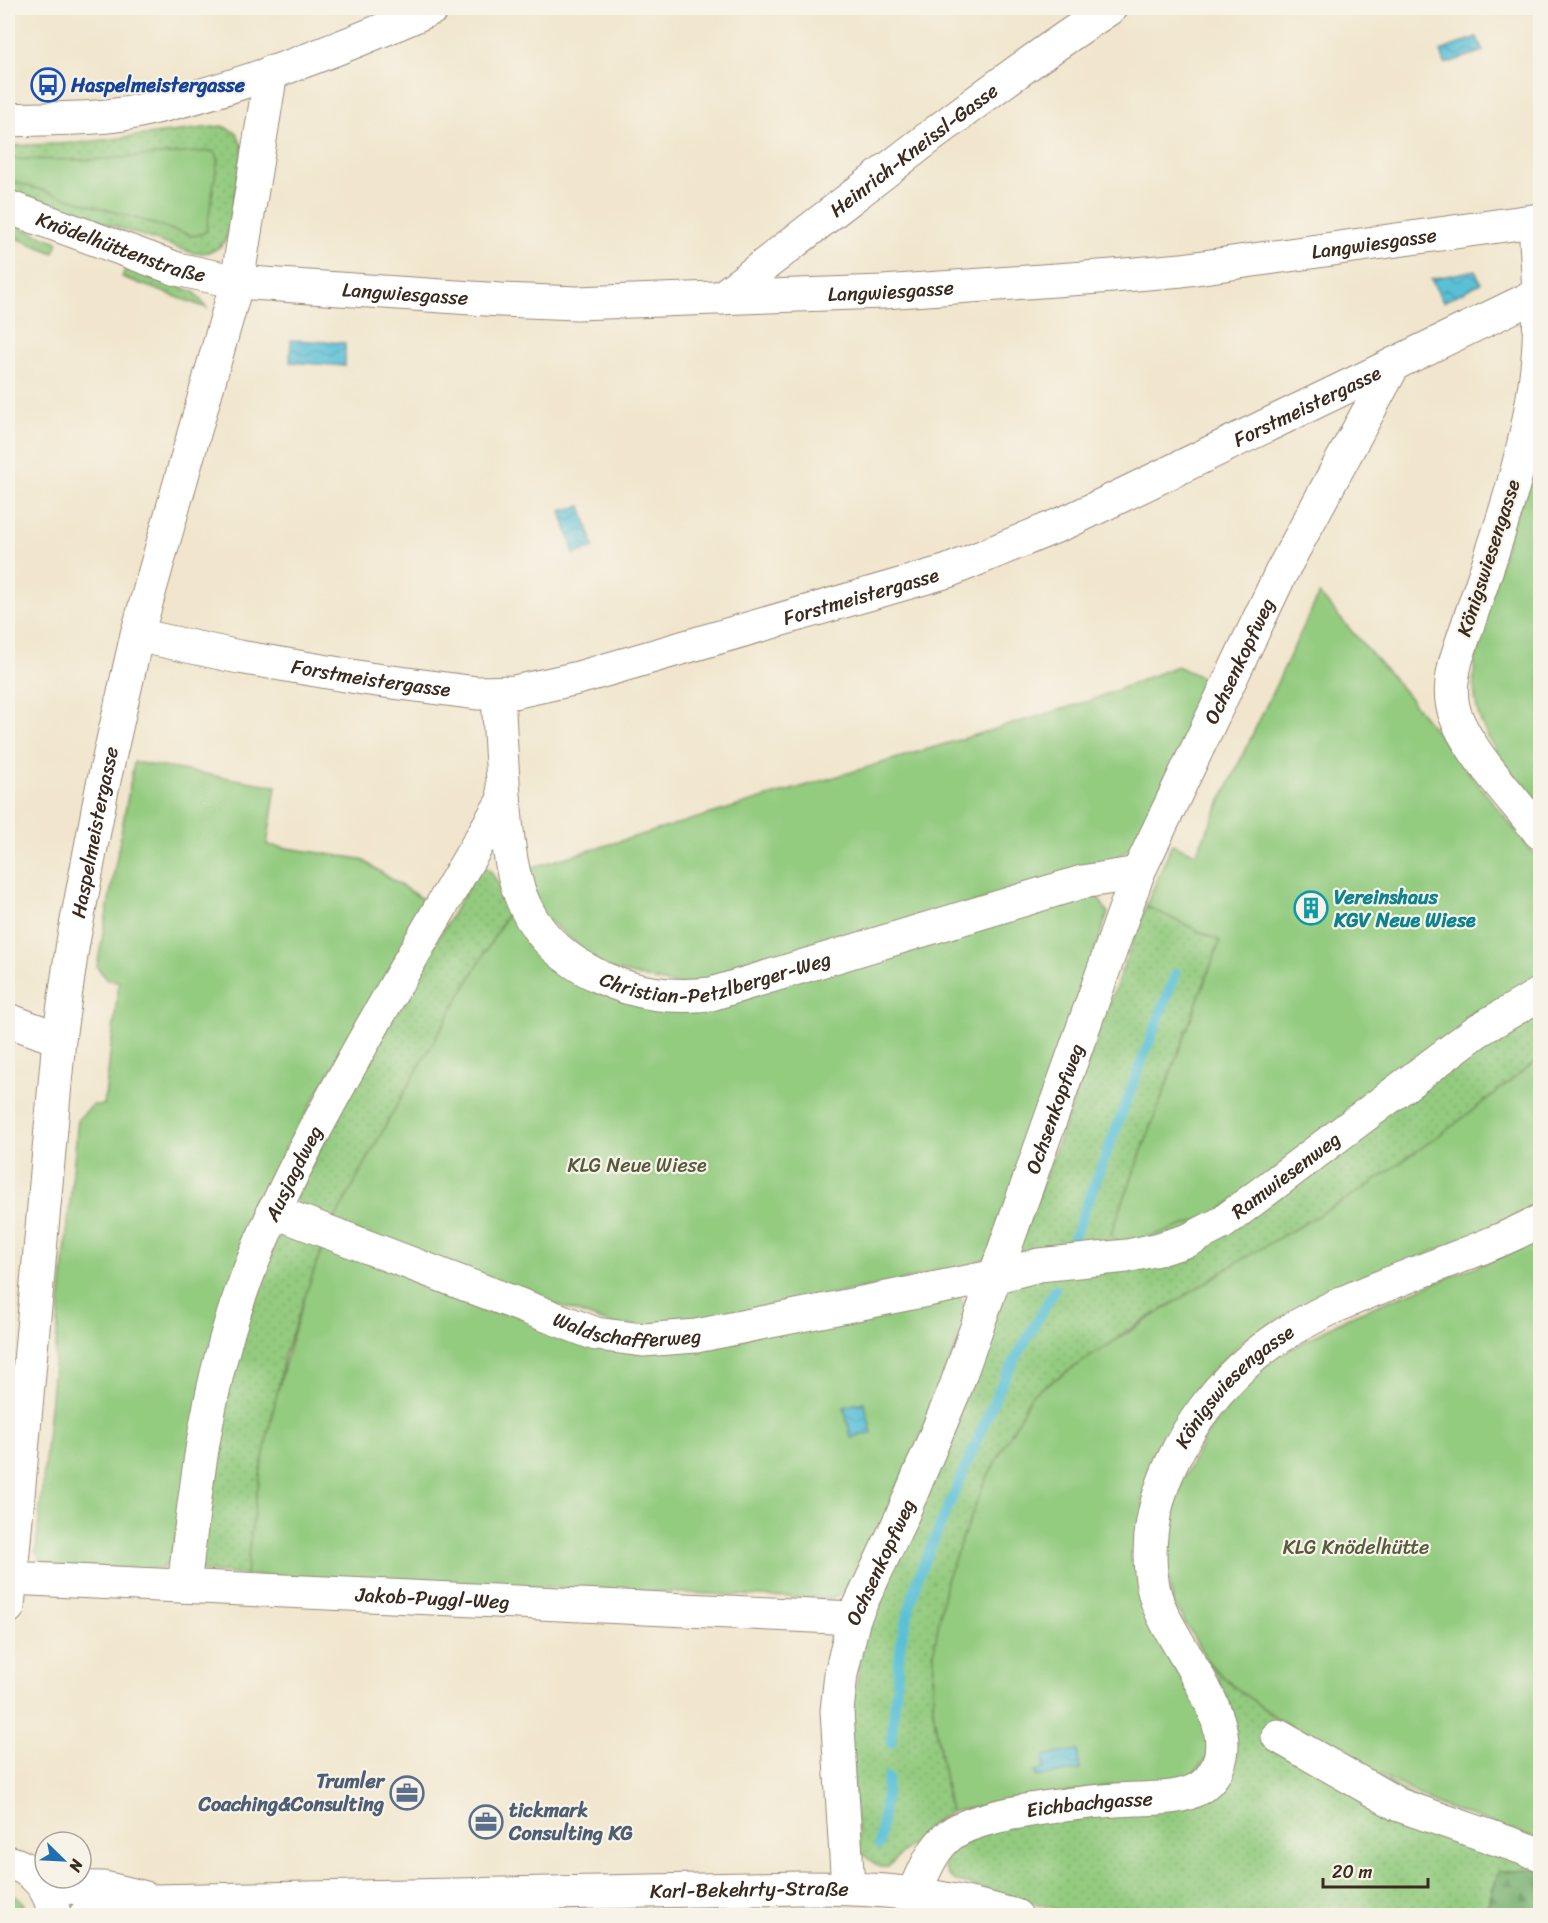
<svg xmlns="http://www.w3.org/2000/svg" width="1548" height="1923" viewBox="0 0 1548 1923" font-family="Sriracha,sans-serif">
<style>
.grass{fill:url(#grass-dots);stroke:#677a4e;stroke-width:1.5}
.forest{fill:url(#forest-firs);stroke:#586c46;stroke-width:1.5}
.green{fill:#93cb7f;stroke:#677a4e;stroke-width:1.5}
.water{fill:url(#water-waves);stroke:#4a757a;stroke-width:1.5}
.lines{fill:none;stroke-linecap:round;stroke-linejoin:round}
.stream{stroke:#59c0d7;stroke-width:10}
.minor-casing{stroke:#968876;stroke-width:35}
.major-casing{stroke:#968876;stroke-width:35}
.minor{stroke:#fff;stroke-width:33}
.major{stroke:#fff;stroke-width:33}
.labels{text-anchor:middle;stroke-width:4.5;stroke-linejoin:round;paint-order:stroke}
.transit-label{font-size:20px;font-weight:bold;fill:#164399;stroke:#f7f3e8;text-anchor:start}
.street-label{font-size:20px;fill:#3b2a1e;stroke:#f7f3e8}
.culture-label{font-size:20px;font-weight:bold;fill:#0d838f;stroke:#f7f3e8;text-anchor:start}
.park-label{font-size:20px;fill:#555a3b;stroke:#f7f3e8}
.service-label{font-size:20px;font-weight:bold;fill:#4e5e75;stroke:#f7f3e8;text-anchor:end}
</style>
<defs>
<pattern id="grass-dots" width="8" height="8" patternUnits="userSpaceOnUse" patternTransform="scale(1.5)"><rect width="8" height="8" fill="#93cb7f"/><path d="M2 2h.1M6 6h.1" fill="none" stroke="#80ae6d" stroke-width="1.8" stroke-linecap="round"/></pattern>
<pattern id="forest-firs" width="22" height="20" patternUnits="userSpaceOnUse" patternTransform="scale(1.5)"><rect width="22" height="20" fill="#76af6e"/><path d="M5 1l3.5 6h-7zM16 11l3.5 6h-7z" fill="#628f5a"/></pattern>
<pattern id="water-waves" width="16" height="10" patternUnits="userSpaceOnUse" patternTransform="scale(1.5)"><rect width="16" height="10" fill="#59c0d7"/><path d="M0 5q4-4 8 0t8 0" fill="none" stroke="#4b9cae"/></pattern>
</defs>
<rect width="100%" height="100%" fill="#f7f3e8"/>
<filter id="ink" filterUnits="userSpaceOnUse"><feTurbulence type="fractalNoise" baseFrequency=".0167" numOctaves="2"/><feDisplacementMap in="SourceGraphic" scale="12" xChannelSelector="R" yChannelSelector="G"/><feConvolveMatrix kernelMatrix="1 2 1 2 8 2 1 2 1" color-interpolation-filters="sRGB"/></filter>
<filter id="wash" filterUnits="userSpaceOnUse"><feTurbulence type="fractalNoise" baseFrequency=".008" numOctaves="4" result="noise"/><feDisplacementMap in="SourceGraphic" scale="24" xChannelSelector="R" yChannelSelector="G"/><feGaussianBlur stdDeviation="1.35" result="paint"/><feColorMatrix in="noise" values="0 0 0 0 0 0 0 0 0 0 0 0 0 0 0 0 0 1.4 0 .05"/><feComposite in="paint" operator="in"/></filter>
<g filter="url(#wash)">
<rect width="100%" height="100%" fill="#f1e6cd"/>
<!-- grass -->
<g class="grass">
<path d="M 222,126 L 237,133 L 243,149 L 227,238 C 219,251 208,254 193,253 L 8,190 L 8,146 L 78,143 Z"/>
<path d="M 8,223 L 58,242 L 54,253 L 8,235 Z"/>
<path d="M 126,267 L 194,292 L 207,308 L 122,277 Z"/>
<path d="M 481,865 L 490,870 L 512,906 L 392,1114 L 333,1223 L 297,1206 L 296,1197 L 344,1099 Z"/>
<path d="M 1146,906 L 1220,941 L 1111,1234 L 1540,978 L 1540,1058 L 1455,1124 L 1362,1190 L 1120,1335 L 934,1650 L 933,1709 L 950,1812 L 933,1823 L 888,1867 L 879,1867 L 860,1852 L 848,1738 L 866,1621 L 933,1477 Z"/>
<path d="M 283,1233 L 294,1233 L 324,1244 L 284,1356 L 246,1575 L 198,1571 L 208,1495 L 237,1350 L 275,1239 Z"/>
<path d="M 1207,1661 L 1232,1685 L 1281,1721 L 1540,1869 L 1499,1871 L 1484,1915 L 1081,1916 L 962,1883 C 948,1878 943,1873 944,1858 Z"/>
<path d="M 8,1890 L 23,1903 L 28,1915 L 8,1915 Z"/>
</g>
<!-- forest -->
<path class="forest" d="M 1540,1869 L 1540,1915 L 1484,1916 L 1499,1871 Z"/>
<!-- green -->
<g class="green">
<path d="M 211,151 L 216,153 L 218,159 L 206,232 L 194,236 L 8,180 L 8,159 L 91,160 Z"/>
<path d="M 1540,428 L 1540,808 C 1489,744 1461,719 1480,633 Z"/>
<path d="M 1319,594 L 1398,684 L 1540,861 L 1540,978 L 1212,1216 L 1121,1246 L 1111,1234 L 1220,941 L 1146,906 L 1172,844 L 1196,854 Z"/>
<path d="M 1177,666 L 1212,682 L 1132,847 L 1110,863 L 724,978 L 675,985 L 605,968 L 541,914 L 527,869 L 1089,701 Z"/>
<path d="M 134,762 L 276,786 L 267,845 L 361,859 L 428,903 L 286,1148 L 252,1226 L 170,1560 L 162,1569 L 45,1566 L 36,1552 L 78,1119 L 93,1105 L 104,1105 L 119,982 L 107,979 L 97,967 Z"/>
<path d="M 1093,890 L 1108,913 L 989,1256 L 966,1268 L 668,1327 L 613,1325 L 333,1223 L 392,1114 L 512,906 L 632,1000 Z"/>
<path d="M 1540,1058 L 1540,1201 L 1508,1219 L 1279,1319 L 1241,1343 L 1210,1374 L 1186,1409 L 1142,1500 L 1207,1724 L 1212,1752 L 1185,1782 L 1113,1785 L 950,1812 L 933,1709 L 934,1650 L 946,1580 L 984,1484 L 1032,1394 L 1239,1261 L 1362,1190 L 1455,1124 Z"/>
<path d="M 1540,1241 L 1540,1840 L 1438,1805 L 1281,1721 L 1232,1685 L 1207,1661 L 1174,1604 L 1165,1564 L 1166,1539 L 1181,1484 L 1206,1435 L 1251,1377 L 1278,1356 L 1348,1317 Z"/>
<path d="M 324,1244 L 588,1341 L 957,1295 L 970,1309 L 909,1467 L 870,1549 L 845,1592 L 831,1599 L 246,1575 C 258,1461 282,1351 324,1244 Z"/>
</g>
<!-- water -->
<g class="water">
<path d="M 1477,37 L 1483,51 L 1445,64 L 1441,51 Z"/>
<path d="M 1475,270 L 1481,283 L 1443,302 L 1431,279 Z"/>
<path d="M 291,340 L 345,343 L 345,366 L 290,362 Z"/>
<path d="M 581,506 L 594,548 L 574,554 L 561,511 Z"/>
<path d="M 864,1402 L 872,1433 L 851,1438 L 844,1407 Z"/>
<path d="M 1077,1750 L 1080,1770 L 1036,1777 L 1035,1771 L 1045,1769 L 1043,1756 Z"/>
</g>
<g class="lines">
<!-- stream -->
<g class="stream">
<path d="M 1070,1248 L 1176,973"/>
<path d="M 891,1743 L 901,1641 L 918,1577 L 1001,1385 L 1055,1289"/>
<path d="M 879,1845 L 888,1778"/>
</g>
</g>
</g>
<g filter="url(#ink)">
<g class="lines">
<defs>
<g id="minor">
<path d="M 8,120 C 49,118 94,120 135,112 C 237,90 339,50 433,8"/>
<path id="s1" d="M 8,207 L 177,269 L 237,282 L 501,300 L 577,303 L 883,292 L 1113,276 L 1182,270 L 1540,220"/>
<path d="M 1535,221 C 1537,266 1542,312 1538,357 C 1529,461 1488,562 1456,660 C 1452,677 1449,694 1454,711 C 1466,750 1515,800 1540,833"/>
<path id="s2" d="M 721,298 C 850,201 975,96 1110,8"/>
<path id="s3" d="M 137,635 L 239,657 L 369,679 L 477,693 L 514,692 L 578,678 L 948,571 L 1071,520 L 1539,294"/>
<path id="s4" d="M 498,694 C 500,732 502,771 505,809 C 511,886 523,940 600,977 C 636,994 671,998 711,994 L 1082,882 L 1138,873"/>
<path d="M 8,1020 L 59,1039"/>
<path id="s5" d="M 273,1211 L 596,1334 L 643,1340 L 696,1336 L 997,1276 L 1039,1265 L 1127,1256 L 1159,1249 L 1189,1240 L 1222,1223 L 1477,1031 L 1540,994"/>
<path id="s6" d="M 10,1578 L 854,1618"/>
<path id="s7" d="M 184,1586 C 195,1494 205,1401 234,1313 C 266,1216 315,1128 365,1039 C 410,959 457,879 504,799"/>
<path id="s8" d="M 8,1607 L 59,1039 L 73,942 L 102,789 L 137,635 L 237,282 L 271,72"/>
<path d="M 1278,1736 L 1399,1805 L 1540,1854"/>
<path d="M 45,1887 L 104,1888 L 142,1897"/>
<path id="s9" d="M 848,1888 L 837,1711 L 841,1674 L 854,1618 L 902,1516 L 955,1389 L 1138,873 L 1281,573 L 1394,364"/>
<path id="s10" d="M 915,1892 C 924,1872 932,1849 950,1835 C 980,1811 1098,1800 1138,1799 C 1161,1798 1191,1799 1208,1781 C 1256,1730 1166,1645 1154,1591 C 1135,1504 1189,1410 1254,1356 C 1331,1292 1451,1268 1540,1221"/>
<path id="s11" d="M 85,1916 L 155,1901 L 800,1888 C 881,1888 937,1893 1016,1916"/>
</g>
<path id="major" d="M 8,1862 C 33,1868 52,1890 54,1916"/>
</defs>
<!-- minor casing -->
<use href="#minor" class="minor-casing"/>
<!-- major casing -->
<use href="#major" class="major-casing"/>
<!-- minor -->
<use href="#minor" class="minor"/>
<!-- major -->
<use href="#major" class="major"/>
</g>
</g>
<!-- icons -->
<defs>
<symbol id="bus-ring" viewBox="-11 -11 22 22"><circle r="9.5" fill="#f7f3e8" stroke="#1a4fb4" stroke-width="1.5"/><path d="M-5-6H5V4H4V6H2V4H-2V6H-4V4H-5ZM-3.5-4V0h7V-4ZM-3.5 1.2v1.5H-2V1.2ZM2 1.2v1.5H3.5V1.2Z" fill="#1a4fb4"/></symbol>
<symbol id="building-ring" viewBox="-11 -11 22 22"><circle r="9.5" fill="#f7f3e8" stroke="#0f9aa8" stroke-width="1.5"/><path d="M-4-6H4V6H1V3H-1V6H-4ZM-2.5-4.3h1.7v1.8h-1.7ZM.8-4.3h1.7v1.8H.8ZM-2.5-1h1.7V.8h-1.7ZM.8-1h1.7V.8H.8Z" fill="#0f9aa8"/></symbol>
<symbol id="office-ring" viewBox="-11 -11 22 22"><circle r="9.5" fill="#f7f3e8" stroke="#5c6f8a" stroke-width="1.5"/><path d="M-6-3h4V-5.5h4V-3h4V5H-6ZM-1-4.5V-3h2v-1.5ZM-6 0V1H6V0Z" fill="#5c6f8a"/></symbol>
</defs>
<g fill-rule="evenodd">
<use href="#bus-ring" x="29" y="66" width="38" height="38"/>
<use href="#building-ring" x="1292" y="889" width="38" height="38"/>
<use href="#office-ring" x="388" y="1774" width="38" height="38"/>
<use href="#office-ring" x="467" y="1803" width="38" height="38"/>
</g>
<g class="labels">
<!-- transit labels -->
<g class="transit-label">
<text x="71" y="92">Haspelmeistergasse</text>
</g>
<!-- street labels -->
<g class="street-label">
<text dy="7" stroke="none"><textPath href="#s2" startOffset="243">Heinrich-Kneissl-Gasse</textPath></text>
<text dy="7" stroke="none"><textPath href="#s1" startOffset="1382">Langwiesgasse</textPath></text>
<text dy="7" stroke="none"><textPath href="#s1" startOffset="120">Knödelhüttenstraße</textPath></text>
<text dy="7" stroke="none"><textPath href="#s1" startOffset="896">Langwiesgasse</textPath></text>
<text dy="7" stroke="none"><textPath href="#s1" startOffset="410">Langwiesgasse</textPath></text>
<text dy="7" stroke="none"><textPath href="#s3" startOffset="1228">Forstmeistergasse</textPath></text>
<text transform="translate(1488 558) rotate(-72)" y="7">Königswiesengasse</text>
<text dy="7" stroke="none"><textPath href="#s3" startOffset="742">Forstmeistergasse</textPath></text>
<text dy="7" stroke="none"><textPath href="#s9" startOffset="1305">Ochsenkopfweg</textPath></text>
<text dy="7" stroke="none"><textPath href="#s3" startOffset="238">Forstmeistergasse</textPath></text>
<text dy="7" stroke="none"><textPath href="#s8" startOffset="780">Haspelmeistergasse</textPath></text>
<text dy="7" stroke="none"><textPath href="#s4" startOffset="440">Christian-Petzlberger-Weg</textPath></text>
<text dy="7" stroke="none"><textPath href="#s9" startOffset="820">Ochsenkopfweg</textPath></text>
<text dy="7" stroke="none"><textPath href="#s7" startOffset="430">Ausjagdweg</textPath></text>
<text dy="7" stroke="none"><textPath href="#s5" startOffset="1066">Ramwiesenweg</textPath></text>
<text dy="7" stroke="none"><textPath href="#s5" startOffset="376">Waldschafferweg</textPath></text>
<text dy="7" stroke="none"><textPath href="#s10" startOffset="776">Königswiesengasse</textPath></text>
<text dy="7" stroke="none"><textPath href="#s9" startOffset="334">Ochsenkopfweg</textPath></text>
<text dy="7" stroke="none"><textPath href="#s6" startOffset="423">Jakob-Puggl-Weg</textPath></text>
<text dy="7" stroke="none"><textPath href="#s10" startOffset="212">Eichbachgasse</textPath></text>
<text dy="7" stroke="none"><textPath href="#s11" startOffset="666">Karl-Bekehrty-Straße</textPath></text>
</g>
<!-- culture labels -->
<g class="culture-label">
<text x="1334" y="904">Vereinshaus<tspan x="1334" dy="23">KGV Neue Wiese</tspan></text>
</g>
<!-- park labels -->
<g class="park-label">
<text x="637" y="1172">KLG Neue Wiese</text>
<text x="1356" y="1554">KLG Knödelhütte</text>
</g>
<!-- service labels -->
<g class="service-label">
<text x="384" y="1788">Trumler<tspan x="384" dy="23">Coaching&amp;Consulting</tspan></text>
<text x="509" y="1817" text-anchor="start">tickmark<tspan x="509" dy="23">Consulting KG</tspan></text>
</g>
</g>
<!-- margin -->
<rect width="1548" height="1923" fill="none" stroke="#f7f3e8" stroke-width="30"/>
<!-- north arrow -->
<g transform="translate(63 1860) rotate(114)"><circle r="28" fill="#f7f3e8" stroke="#aca397" stroke-width="1.5"/>
<path d="M0-4.5L10 22L0 15L-10 22Z" fill="#1f6fb2"/>
<text y="-9" font-size="16" font-weight="bold" text-anchor="middle" fill="#3b2a1e">N</text>
</g>
<!-- scale -->
<path d="M1323 1878v9h105v-9" fill="none" stroke="#3b2a1e" stroke-width="3"/>
<text x="1332" y="1878" font-size="18" fill="#3b2a1e" stroke="#f7f3e8" stroke-width="4.5" paint-order="stroke">20 m</text>
</svg>
